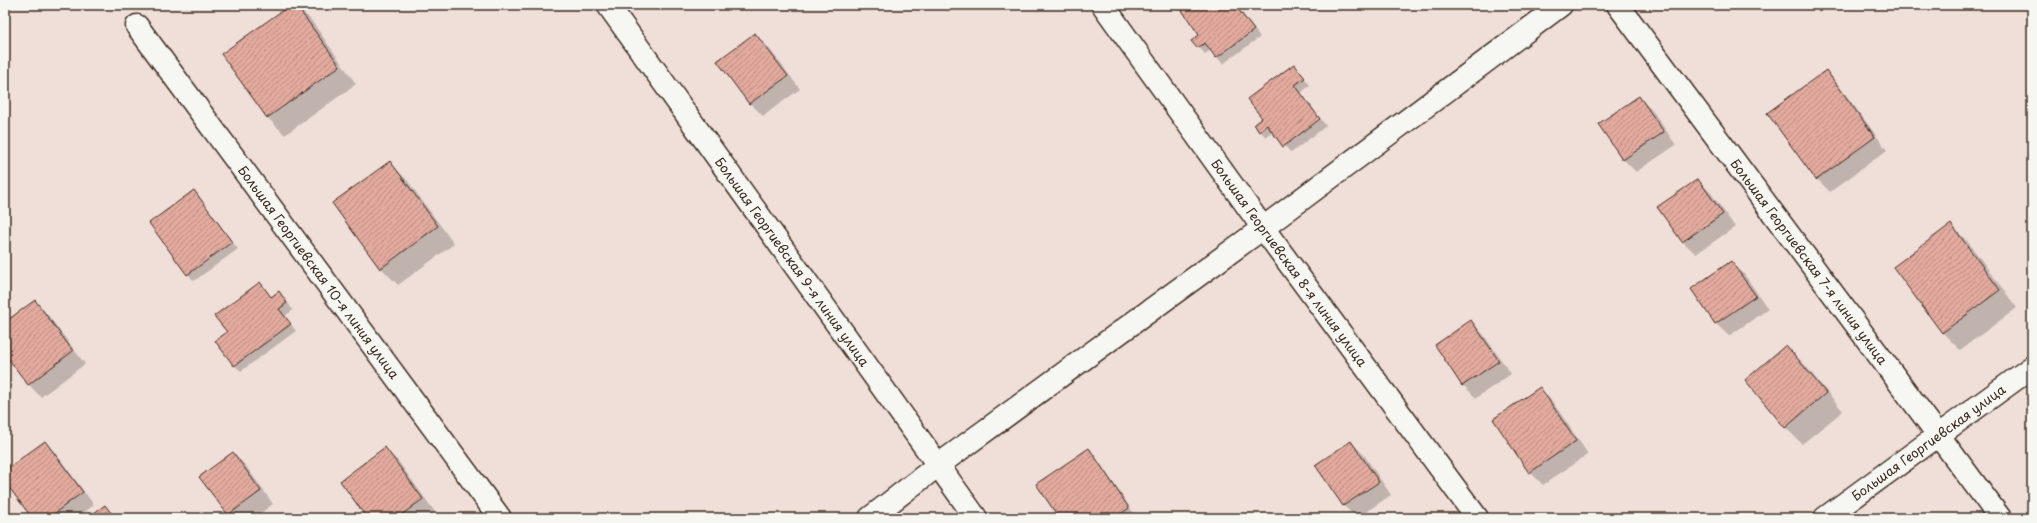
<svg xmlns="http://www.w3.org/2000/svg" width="2037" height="523" viewBox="0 0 2037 523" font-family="'Playpen Sans',sans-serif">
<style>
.shadow{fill:#0003}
.building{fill:url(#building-hatch);stroke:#3b2a1e}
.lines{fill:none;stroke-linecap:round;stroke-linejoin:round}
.street-casing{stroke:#3b2a1e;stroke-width:25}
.street{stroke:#f6f6f2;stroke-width:22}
.labels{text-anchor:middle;stroke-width:3;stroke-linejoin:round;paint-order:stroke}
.street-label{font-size:13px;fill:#3b2a1e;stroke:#f6f6f2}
</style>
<defs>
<pattern id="building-hatch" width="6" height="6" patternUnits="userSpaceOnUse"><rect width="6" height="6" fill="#e3aa9f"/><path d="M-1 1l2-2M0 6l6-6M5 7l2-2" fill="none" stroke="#b98b81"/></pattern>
</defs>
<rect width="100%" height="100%" fill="#f0dfd9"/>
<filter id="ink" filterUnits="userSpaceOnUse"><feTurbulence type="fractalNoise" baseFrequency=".025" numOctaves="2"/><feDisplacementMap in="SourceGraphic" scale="8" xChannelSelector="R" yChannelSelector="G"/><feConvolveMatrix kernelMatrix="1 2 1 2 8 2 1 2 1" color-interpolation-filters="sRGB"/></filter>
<g filter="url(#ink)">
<!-- shadow -->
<g class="shadow">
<path d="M 292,5 L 296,5 L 311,20 L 356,84 L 285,135 L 268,118 Z"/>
<path d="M 1188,5 L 1236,5 L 1260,37 L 1223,64 L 1211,50 L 1205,54 L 1193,41 L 1201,35 Z"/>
<path d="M 755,34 L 768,47 L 800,89 L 763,116 L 750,103 L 719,61 Z"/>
<path d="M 1294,65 L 1310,85 L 1301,93 L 1326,126 L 1291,153 L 1273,132 L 1266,137 L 1260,131 L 1263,119 Z"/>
<path d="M 1826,72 L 1838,84 L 1887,150 L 1830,192 L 1817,179 Z"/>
<path d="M 1639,97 L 1652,110 L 1676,145 L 1636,172 L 1624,160 L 1600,124 Z"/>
<path d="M 389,162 L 407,180 L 454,244 L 398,285 L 381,268 Z"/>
<path d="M 1698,180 L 1711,193 L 1735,227 L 1696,254 L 1683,242 L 1659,207 Z"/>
<path d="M 194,192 L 238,249 L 194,281 L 188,274 Z"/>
<path d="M 1951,225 L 1968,242 L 2017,308 L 1960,350 L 1943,333 L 1894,267 Z"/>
<path d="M 1731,262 L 1744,274 L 1768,309 L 1729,336 L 1716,324 L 1692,289 Z"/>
<path d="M 260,283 L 272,298 L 279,292 L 285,299 L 293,310 L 285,316 L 296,331 L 241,371 L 234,365 L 228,333 Z"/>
<path d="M 35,301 L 47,314 L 85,364 L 41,397 L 28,384 L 5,352 L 5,323 Z"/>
<path d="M 1471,321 L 1483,334 L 1511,374 L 1476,398 L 1463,385 Z"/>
<path d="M 1786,346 L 1804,364 L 1843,411 L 1802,444 L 1785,427 Z"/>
<path d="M 1540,389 L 1552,401 L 1588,454 L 1543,485 L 1530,472 Z"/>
<path d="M 45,442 L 57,455 L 94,505 L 77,518 L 33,518 L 5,480 L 5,471 Z"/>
<path d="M 1351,442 L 1364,455 L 1391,495 L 1357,518 L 1344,506 L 1317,466 Z"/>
<path d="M 385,449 L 398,461 L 435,512 L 427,518 L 369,518 Z"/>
<path d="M 1088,449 L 1095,456 L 1135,515 L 1131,518 L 1060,518 Z"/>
<path d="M 233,453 L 246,466 L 273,504 L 254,518 L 232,518 L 228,515 Z"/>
<path d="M 105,506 L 117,518 L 89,518 Z"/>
</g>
<!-- building -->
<g class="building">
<path d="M 290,5 L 296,5 L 340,66 L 267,118 L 221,54 Z"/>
<path d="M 1186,5 L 1235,5 L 1254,30 L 1216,58 L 1205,43 L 1197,48 L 1191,41 L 1199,35 L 1181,9 Z"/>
<path d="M 755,33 L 788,76 L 749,104 L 717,61 Z"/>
<path d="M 1294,64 L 1305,78 L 1295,85 L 1320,119 L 1283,147 L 1267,125 L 1259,132 L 1254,124 L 1262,118 L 1247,99 Z"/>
<path d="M 1826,70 L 1875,137 L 1816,180 L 1767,113 Z"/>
<path d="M 1639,96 L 1664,132 L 1623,160 L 1598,124 Z"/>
<path d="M 390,161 L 438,226 L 380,269 L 332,203 Z"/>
<path d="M 1698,179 L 1723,214 L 1682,242 L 1657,207 Z"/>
<path d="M 194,190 L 232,242 L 187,275 L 149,223 Z"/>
<path d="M 1951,224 L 2000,290 L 1942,333 L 1893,267 Z"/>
<path d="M 1731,261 L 1756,296 L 1715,324 L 1691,289 Z"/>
<path d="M 260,282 L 271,297 L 279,291 L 287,303 L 279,309 L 291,324 L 234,366 L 215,341 L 227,332 L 214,316 Z"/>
<path d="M 35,300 L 73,351 L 28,385 L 5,354 L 5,322 Z"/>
<path d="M 1471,320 L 1499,361 L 1462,386 L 1435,345 Z"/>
<path d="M 1786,345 L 1826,393 L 1785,428 L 1745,380 Z"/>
<path d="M 1540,387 L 1576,441 L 1529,473 L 1493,419 Z"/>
<path d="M 45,441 L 83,492 L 48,518 L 32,518 L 5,482 L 5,470 Z"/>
<path d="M 1351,441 L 1379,482 L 1343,506 L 1315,465 Z"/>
<path d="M 385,447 L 423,499 L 397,518 L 367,518 L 340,481 Z"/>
<path d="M 1089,448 L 1129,508 L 1115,518 L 1059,518 L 1036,484 Z"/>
<path d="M 233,452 L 261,491 L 228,515 L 199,477 Z"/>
<path d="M 105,505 L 115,518 L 87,518 Z"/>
</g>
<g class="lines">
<defs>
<g id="street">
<path id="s1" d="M 608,5 L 976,518"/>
<path id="s2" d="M 1103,5 L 1263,228 L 1477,518"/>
<path id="s3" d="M 1618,5 L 2000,518"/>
<path id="s4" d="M 137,26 L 500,518"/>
<path d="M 870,518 L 937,466 L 1263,228 L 1561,5"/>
<path id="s5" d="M 1825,518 L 2032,367"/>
</g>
</defs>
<!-- street casing -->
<use href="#street" class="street-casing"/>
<!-- street -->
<use href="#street" class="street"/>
</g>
</g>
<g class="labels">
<!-- street labels -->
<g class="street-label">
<text dy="5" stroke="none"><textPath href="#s3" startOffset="320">Большая Георгиевская 7-я линия улица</textPath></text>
<text dy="5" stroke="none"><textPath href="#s1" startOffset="316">Большая Георгиевская 9-я линия улица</textPath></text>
<text dy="5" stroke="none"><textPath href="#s2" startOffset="318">Большая Георгиевская 8-я линия улица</textPath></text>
<text dy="5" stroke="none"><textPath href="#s4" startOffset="306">Большая Георгиевская 10-я линия улица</textPath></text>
<text dy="5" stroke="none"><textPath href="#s5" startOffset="128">Большая Георгиевская улица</textPath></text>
</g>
</g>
<!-- margin -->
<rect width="2037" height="523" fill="none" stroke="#f6f6f2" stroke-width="20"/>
<rect x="10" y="10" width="2017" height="503" fill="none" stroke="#3b2a1e" stroke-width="1.5" filter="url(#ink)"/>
</svg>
